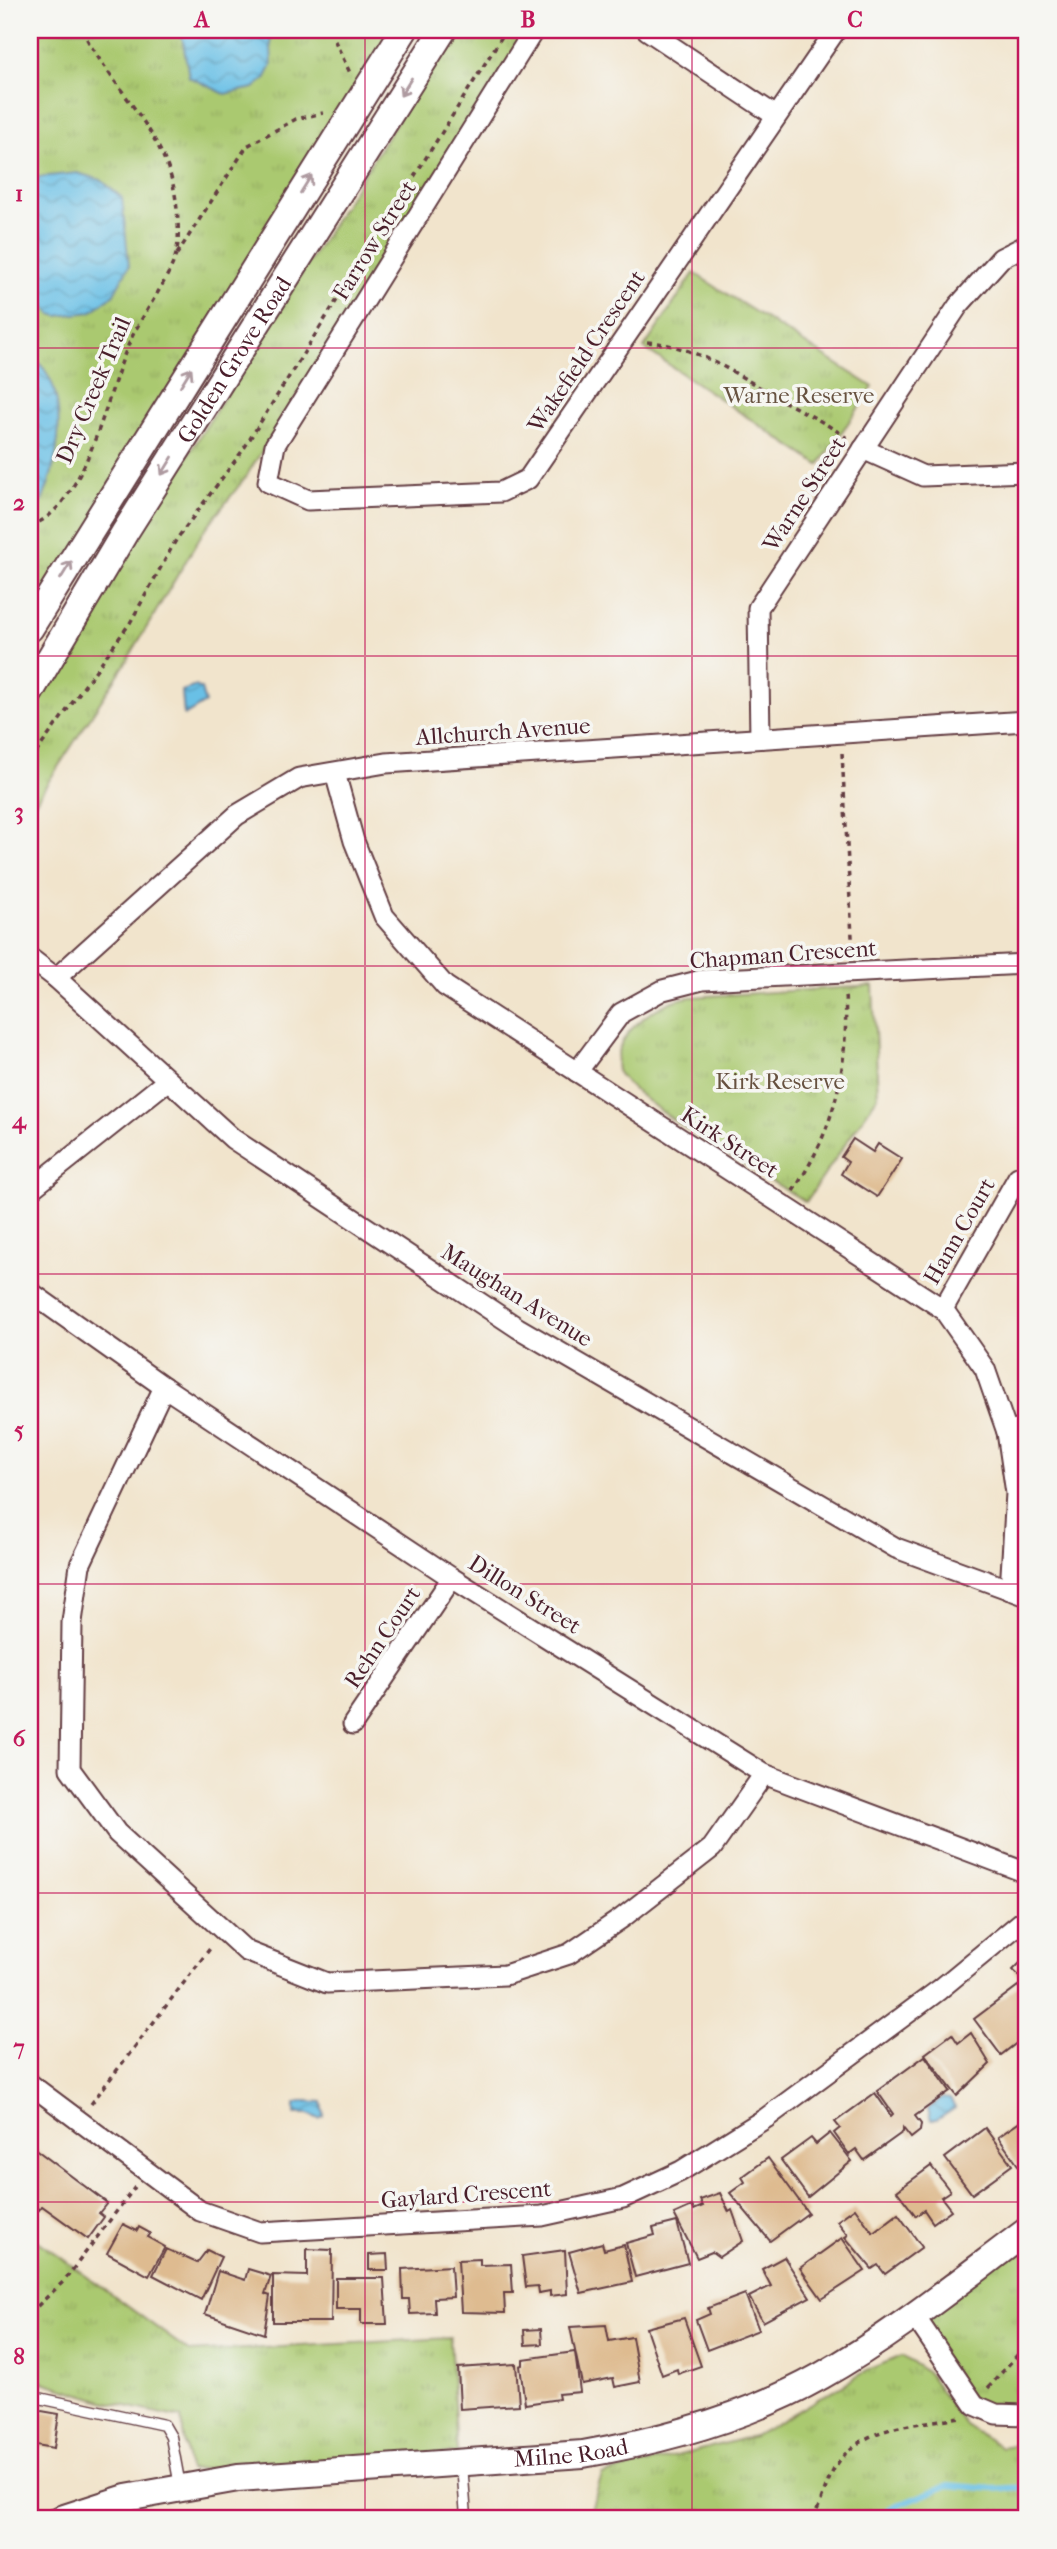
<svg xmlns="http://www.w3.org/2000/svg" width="1057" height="2549" viewBox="0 0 1057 2549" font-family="'IM FELL French Canon',serif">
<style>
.park{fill:url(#park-tufts);stroke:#7a744e;stroke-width:2}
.water{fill:url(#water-waves);stroke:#5a7088;stroke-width:2}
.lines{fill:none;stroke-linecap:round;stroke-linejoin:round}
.stream{stroke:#69c0e6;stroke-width:6}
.building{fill:#debb90}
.lane-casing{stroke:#633d43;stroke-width:13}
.street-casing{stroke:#633d43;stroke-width:23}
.secondary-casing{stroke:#633d43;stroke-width:30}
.path{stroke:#633d43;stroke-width:3.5;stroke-dasharray:5 5;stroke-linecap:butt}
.lane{stroke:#fff;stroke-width:10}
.street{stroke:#fff;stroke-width:19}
.secondary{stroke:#fff;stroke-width:26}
.oneway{stroke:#ae9aa0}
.grid{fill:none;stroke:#c2185b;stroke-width:2;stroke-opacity:0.55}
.labels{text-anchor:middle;stroke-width:7;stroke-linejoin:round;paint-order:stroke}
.street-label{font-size:23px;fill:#4a1f2b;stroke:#f6f6f2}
.park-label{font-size:23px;fill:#675240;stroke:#f6f6f2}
.neatline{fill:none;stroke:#c2185b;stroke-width:2.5}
.grid-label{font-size:23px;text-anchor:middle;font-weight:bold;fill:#c2185b}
</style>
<defs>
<pattern id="park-tufts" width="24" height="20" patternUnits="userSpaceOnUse" patternTransform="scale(1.75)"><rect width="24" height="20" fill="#aac970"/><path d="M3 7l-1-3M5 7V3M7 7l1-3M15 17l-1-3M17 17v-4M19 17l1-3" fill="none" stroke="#94ac61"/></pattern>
<pattern id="water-waves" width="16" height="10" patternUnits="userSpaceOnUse" patternTransform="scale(1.75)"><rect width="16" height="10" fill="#69c0e6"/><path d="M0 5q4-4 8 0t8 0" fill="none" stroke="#589bbb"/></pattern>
</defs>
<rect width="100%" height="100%" fill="#f6f6f2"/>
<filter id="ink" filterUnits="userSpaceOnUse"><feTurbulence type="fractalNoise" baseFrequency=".0143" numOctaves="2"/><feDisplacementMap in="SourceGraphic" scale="14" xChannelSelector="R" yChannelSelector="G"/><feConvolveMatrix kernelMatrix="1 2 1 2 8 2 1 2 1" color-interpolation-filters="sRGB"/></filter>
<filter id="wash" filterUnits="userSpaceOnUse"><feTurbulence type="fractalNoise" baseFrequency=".00686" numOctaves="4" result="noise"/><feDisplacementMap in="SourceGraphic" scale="28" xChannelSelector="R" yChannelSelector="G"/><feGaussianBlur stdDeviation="1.57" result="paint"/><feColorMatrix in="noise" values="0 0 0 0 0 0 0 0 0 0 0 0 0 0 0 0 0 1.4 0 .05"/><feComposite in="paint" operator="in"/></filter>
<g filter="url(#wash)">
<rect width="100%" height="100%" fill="#f1e4cc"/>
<!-- park -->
<g class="park">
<path d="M 30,30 L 404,30 L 30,628 Z"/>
<path d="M 454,30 L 527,30 L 245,478 L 203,532 L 125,664 L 30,810 L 30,708 Z"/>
<path d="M 694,273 L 873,387 L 819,465 L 644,348 Z"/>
<path d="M 873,986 L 878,1096 L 806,1202 C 765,1176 639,1107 617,1071 C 610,1034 659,1000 691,997 Z"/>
<path d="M 1027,2231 L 1027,2415 L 975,2405 L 914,2315 Z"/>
<path d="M 30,2235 L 190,2352 L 450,2338 L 457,2453 L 189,2470 L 181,2418 L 103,2401 L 30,2378 Z"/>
<path d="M 902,2356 L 928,2373 L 965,2425 L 1001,2447 L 1027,2443 L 1027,2519 L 588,2519 L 602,2475 L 754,2436 L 872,2368 Z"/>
</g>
<!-- water -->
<g class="water">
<path d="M 181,30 L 270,30 L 272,65 L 265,79 L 254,88 L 225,94 L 189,77 Z"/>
<path d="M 77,173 L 101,180 L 122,198 L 129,266 L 113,295 L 91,312 L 58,316 L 51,314 L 30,287 L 30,184 L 39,177 Z"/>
<path d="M 30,355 C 78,388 57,483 30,524 Z"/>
<path d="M 196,686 L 201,689 L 205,703 L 184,716 L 182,691 Z"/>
<path d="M 943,2098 L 950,2099 L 955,2108 L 937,2120 L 931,2120 L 928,2109 Z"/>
<path d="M 304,2101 L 322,2102 L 324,2116 L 319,2119 L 309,2114 L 295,2114 L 295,2104 Z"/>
</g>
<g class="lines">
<!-- stream -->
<path class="stream" d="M 873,2519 L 894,2507 L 948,2485 L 993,2489 L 1027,2487"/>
</g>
<g id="blocks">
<!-- building -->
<g class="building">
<path d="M 853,1139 L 873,1152 L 878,1144 L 902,1159 L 877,1197 L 841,1174 L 848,1162 L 841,1157 Z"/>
<path d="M 1026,1957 L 1027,1958 L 1027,1990 L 1022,1985 L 1025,1982 L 1013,1970 Z"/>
<path d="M 1018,1986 L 1027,1997 L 1027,2035 L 1001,2055 L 974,2019 Z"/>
<path d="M 971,2033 L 990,2064 L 957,2096 L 925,2054 L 952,2034 L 958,2043 Z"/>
<path d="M 925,2056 L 950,2091 L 915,2116 L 921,2124 L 920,2131 L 911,2138 L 903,2128 L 903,2132 L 864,2160 L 856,2149 L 849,2154 L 834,2133 L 840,2128 L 835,2122 L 875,2093 L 891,2116 L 893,2114 L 877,2091 Z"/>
<path d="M 1027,2117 L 1027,2164 L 1020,2168 L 998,2137 Z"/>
<path d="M 985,2128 L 1012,2165 L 972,2194 L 945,2158 Z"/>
<path d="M 830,2133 L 852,2161 L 808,2197 L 781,2160 L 811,2138 L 816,2144 Z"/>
<path d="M 30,2145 L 107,2203 L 99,2213 L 104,2217 L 88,2239 L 42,2206 L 39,2210 L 30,2203 Z"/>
<path d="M 768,2158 L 808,2213 L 770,2241 L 730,2193 L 745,2182 L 742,2177 Z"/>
<path d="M 931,2166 L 950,2191 L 941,2197 L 951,2210 L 933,2223 L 924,2210 L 916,2216 L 897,2191 Z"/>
<path d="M 720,2193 L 729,2212 L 732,2210 L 743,2241 L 719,2257 L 712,2252 L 697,2258 L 674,2214 L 692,2206 L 694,2210 L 703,2206 L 700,2200 Z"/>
<path d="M 855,2208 L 873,2233 L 898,2214 L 922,2247 L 885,2274 L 878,2265 L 872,2269 L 845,2237 L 848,2235 L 837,2221 Z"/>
<path d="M 677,2222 L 688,2263 L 635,2277 L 626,2243 L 655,2235 L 653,2228 Z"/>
<path d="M 123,2224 L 137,2231 L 139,2227 L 150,2233 L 147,2237 L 165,2247 L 149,2276 L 107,2253 Z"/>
<path d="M 842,2238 L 865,2271 L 822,2299 L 800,2268 Z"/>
<path d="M 602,2243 L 604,2250 L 624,2245 L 632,2282 L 581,2293 L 569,2252 Z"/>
<path d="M 166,2249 L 197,2263 L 207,2250 L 221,2257 L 201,2300 L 153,2275 Z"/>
<path d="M 307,2249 L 332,2250 L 331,2322 L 273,2322 L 273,2275 L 307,2276 Z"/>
<path d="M 565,2250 L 567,2294 L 550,2296 L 550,2291 L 539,2293 L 538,2286 L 526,2287 L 522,2256 Z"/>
<path d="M 387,2254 L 388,2270 L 369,2270 L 369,2255 Z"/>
<path d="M 784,2257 L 810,2297 L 763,2322 L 749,2297 L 771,2286 L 762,2269 Z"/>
<path d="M 480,2259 L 480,2265 L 511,2264 L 513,2293 L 504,2293 L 505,2313 L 461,2312 L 458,2260 Z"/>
<path d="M 451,2266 L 453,2297 L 434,2298 L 435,2313 L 410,2314 L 409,2299 L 403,2299 L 402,2269 Z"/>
<path d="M 248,2269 L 271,2276 L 265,2294 L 270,2296 L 264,2334 L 205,2314 L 218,2271 L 245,2280 Z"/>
<path d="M 336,2278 L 384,2278 L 387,2324 L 361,2324 L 361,2309 L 336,2309 Z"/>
<path d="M 745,2294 L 759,2330 L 707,2350 L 696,2320 L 710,2314 L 708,2308 Z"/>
<path d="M 684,2318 L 701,2366 L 678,2374 L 677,2369 L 662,2375 L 646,2328 Z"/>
<path d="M 606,2325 L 609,2341 L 632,2337 L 640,2382 L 615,2387 L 613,2378 L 582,2384 L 570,2327 Z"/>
<path d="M 541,2329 L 542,2344 L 525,2345 L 524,2330 Z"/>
<path d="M 575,2352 L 580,2392 L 558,2394 L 559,2399 L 525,2404 L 520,2366 L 523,2365 L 523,2359 Z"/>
<path d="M 516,2364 L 519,2405 L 460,2409 L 458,2368 Z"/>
<path d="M 30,2409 L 59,2414 L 54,2448 L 30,2444 Z"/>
</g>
</g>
</g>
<g filter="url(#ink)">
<use href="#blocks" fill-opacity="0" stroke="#633d43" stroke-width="2"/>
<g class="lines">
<defs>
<g id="lane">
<path d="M 30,2396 L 164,2425 L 171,2437 L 180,2486"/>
<path d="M 462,2464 L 466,2517"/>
</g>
<g id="street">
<path d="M 534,30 L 275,445 L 268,482 L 308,500 L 501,492 L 528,479 L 836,30"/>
<path d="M 647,30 L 776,116"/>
<path d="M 863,449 L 923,476 L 1027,472"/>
<path d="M 760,738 L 758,608 L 958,306 L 1001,258 L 1027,245"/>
<path d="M 335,773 L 354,841 L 384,916 L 445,986 L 943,1309 L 985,1369 L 1007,1432 L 1016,1493 L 1010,1590"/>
<path d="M 30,958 L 56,978 L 233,1139 L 518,1328 L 896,1548 L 1027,1596"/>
<path d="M 56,978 L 237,815 L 299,778 L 386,763 L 1027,721"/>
<path d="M 577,1072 L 621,1013 L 663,990 L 702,980 L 1027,964"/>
<path d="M 30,1190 L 167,1081"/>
<path d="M 30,1292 L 164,1387 L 452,1578 L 764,1774 L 1027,1873"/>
<path d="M 943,1309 L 1018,1177"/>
<path d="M 164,1387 L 80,1565 L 72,1622 L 70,1769 L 117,1833 L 246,1951 L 327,1983 L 505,1975 L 569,1954 L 622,1918 L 712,1848 L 764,1774"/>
<path d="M 1007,1432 L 1027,1428"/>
<path d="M 353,1724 L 452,1578"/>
<path d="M 30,2084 L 200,2211 L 260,2232 L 542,2216 L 623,2198 L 681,2171 L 766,2118 L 939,1990 L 1025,1919 L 1027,1915"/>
<path d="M 914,2315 L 975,2405 L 996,2414 L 1027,2415"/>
</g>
<g id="secondary">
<path d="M 30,628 L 404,30"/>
<path id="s1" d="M 30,692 L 125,532 L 443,30"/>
<path id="s2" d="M 61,2519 L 126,2498 L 238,2478 L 583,2454 C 665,2440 748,2417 821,2376 C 894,2335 960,2281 1027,2231"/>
</g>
</defs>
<!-- lane casing -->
<use href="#lane" class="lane-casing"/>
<!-- street casing -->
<use href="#street" class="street-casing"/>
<!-- secondary casing -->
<use href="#secondary" class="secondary-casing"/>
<!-- path -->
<g class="path">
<path d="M 334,30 L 334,39 L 350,73"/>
<path d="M 1027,36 L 1027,86"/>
<path d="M 30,53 L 36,30"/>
<path d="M 177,254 L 247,146 L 296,119 L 323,113"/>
<path d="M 647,342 C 696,345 741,377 781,400 C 804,412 826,423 847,438"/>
<path d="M 30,526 C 88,507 107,389 131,339 C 141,317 172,274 176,254 C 180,240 178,216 176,201 C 168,134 111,87 82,30"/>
<path d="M 842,753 L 853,955"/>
<path d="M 30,761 L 130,623 L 176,540 L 243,450 L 506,30"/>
<path d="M 793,1191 C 835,1130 849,1066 845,993"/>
<path d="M 91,2104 L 212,1946"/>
<path d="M 30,2313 L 64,2281 L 135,2187"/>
<path d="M 988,2388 L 1027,2344"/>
<path d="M 812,2519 C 822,2504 825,2485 834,2469 C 859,2425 915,2425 960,2417"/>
</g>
<!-- lane -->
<use href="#lane" class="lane"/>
<!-- street -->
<use href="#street" class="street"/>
<!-- secondary -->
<use href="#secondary" class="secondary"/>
</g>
<!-- one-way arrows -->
<defs><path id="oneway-shaft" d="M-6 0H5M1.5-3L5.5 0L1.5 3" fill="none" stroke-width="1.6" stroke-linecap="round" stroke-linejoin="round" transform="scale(1.75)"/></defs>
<g class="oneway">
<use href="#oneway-shaft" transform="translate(406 87) rotate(122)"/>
<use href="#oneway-shaft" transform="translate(306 184) rotate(-58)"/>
<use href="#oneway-shaft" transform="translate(186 377) rotate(-58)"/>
<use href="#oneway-shaft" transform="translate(167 466) rotate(122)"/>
<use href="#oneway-shaft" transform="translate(66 570) rotate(-58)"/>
</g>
</g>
<!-- grid -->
<path class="grid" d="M 365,30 L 365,2519M 692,30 L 692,2519M 30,348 L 1027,348M 30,656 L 1027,656M 30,966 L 1027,966M 30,1274 L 1027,1274M 30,1584 L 1027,1584M 30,1893 L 1027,1893M 30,2202 L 1027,2202"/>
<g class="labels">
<!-- street labels -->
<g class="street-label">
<text transform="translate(374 240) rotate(-58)" y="8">Farrow Street</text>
<text transform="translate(586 351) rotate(-56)" y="8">Wakefield Crescent</text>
<text dy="8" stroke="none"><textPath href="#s1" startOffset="390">Golden Grove Road</textPath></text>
<text transform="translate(93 390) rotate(-67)" y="8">Dry Creek Trail</text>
<text transform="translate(804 494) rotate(-57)" y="8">Warne Street</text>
<text transform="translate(503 731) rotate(-4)" y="8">Allchurch Avenue</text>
<text transform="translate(783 954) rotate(-4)" y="8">Chapman Crescent</text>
<text transform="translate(730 1142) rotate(33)" y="8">Kirk Street</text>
<text transform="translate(959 1231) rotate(-60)" y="8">Hann Court</text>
<text transform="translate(517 1295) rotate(32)" y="8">Maughan Avenue</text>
<text transform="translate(525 1594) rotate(32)" y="8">Dillon Street</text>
<text transform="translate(382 1637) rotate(-56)" y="8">Rehn Court</text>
<text transform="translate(466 2194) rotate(-4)" y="8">Gaylard Crescent</text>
<text dy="8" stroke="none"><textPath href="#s2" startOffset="516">Milne Road</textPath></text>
</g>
<!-- park labels -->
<g class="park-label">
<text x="799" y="403">Warne Reserve</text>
<text x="780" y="1089">Kirk Reserve</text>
</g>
</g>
<!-- margin -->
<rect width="1057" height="2549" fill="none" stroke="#f6f6f2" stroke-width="77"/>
<rect x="38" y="38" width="980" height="2472" class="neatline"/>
<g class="grid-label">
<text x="202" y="27">A</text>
<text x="528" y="27">B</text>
<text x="855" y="27">C</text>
<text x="19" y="201">1</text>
<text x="19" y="510">2</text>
<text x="19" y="819">3</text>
<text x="19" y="1128">4</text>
<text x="19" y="1437">5</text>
<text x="19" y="1746">6</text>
<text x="19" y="2055">7</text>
<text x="19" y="2364">8</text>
</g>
</svg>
